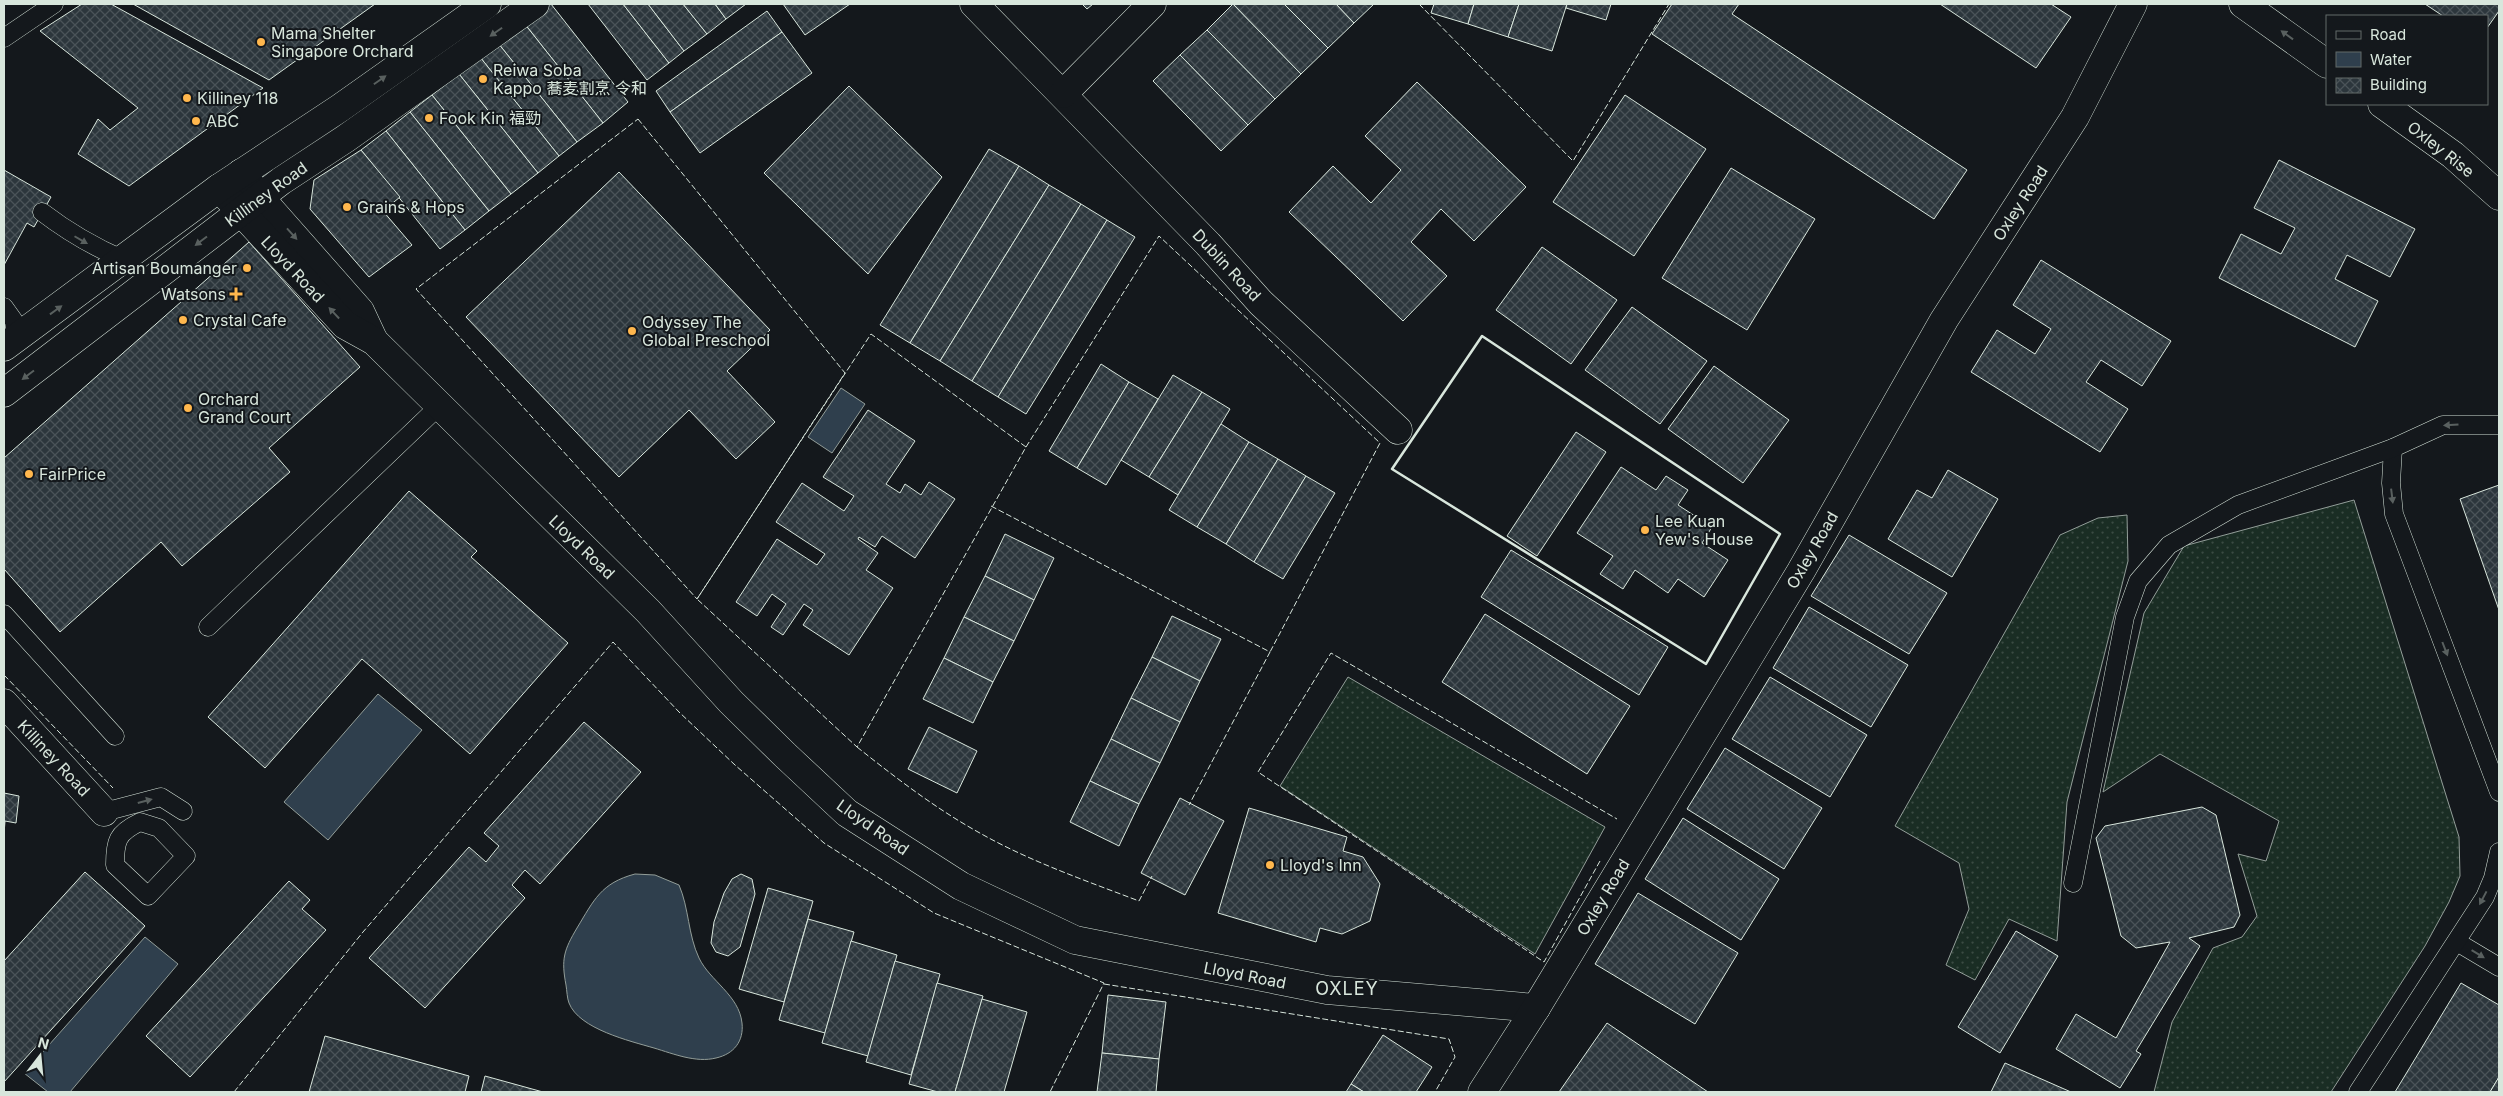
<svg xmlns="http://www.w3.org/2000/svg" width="2503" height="1096" viewBox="0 0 2503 1096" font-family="Inter,'Noto Sans SC',sans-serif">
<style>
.grass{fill:url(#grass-dots);stroke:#939e99}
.water{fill:#2f3f4d;stroke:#939e99}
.building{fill:url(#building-cross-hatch);stroke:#d8e6dc}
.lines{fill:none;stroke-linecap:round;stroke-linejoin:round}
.lane-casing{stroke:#d8e6dc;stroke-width:19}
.street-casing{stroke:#d8e6dc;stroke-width:29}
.secondary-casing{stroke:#d8e6dc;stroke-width:29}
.lane{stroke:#14181c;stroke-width:18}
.street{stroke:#14181c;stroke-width:28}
.secondary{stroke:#14181c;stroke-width:28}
.fence{stroke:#d8e6dc;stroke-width:1;stroke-dasharray:6 2.5;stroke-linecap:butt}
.wall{stroke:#d8e6dc;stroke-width:2.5}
.oneway{fill:#59605f}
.poi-dot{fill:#ffb74d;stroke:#14181c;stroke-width:2}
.labels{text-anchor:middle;stroke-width:4;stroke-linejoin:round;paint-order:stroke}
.poi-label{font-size:16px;fill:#d8e6dc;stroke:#14181c;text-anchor:start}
.street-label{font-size:16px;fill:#d8e6dc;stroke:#14181c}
.neighbourhood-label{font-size:18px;letter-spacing:1px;fill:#d8e6dc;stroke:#14181c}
</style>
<defs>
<pattern id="grass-dots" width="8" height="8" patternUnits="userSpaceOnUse" patternTransform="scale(1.25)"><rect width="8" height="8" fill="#1a2d24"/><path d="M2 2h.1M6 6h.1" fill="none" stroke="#3b4b43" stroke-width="1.8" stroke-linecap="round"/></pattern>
<pattern id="building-cross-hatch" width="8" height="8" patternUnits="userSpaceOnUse" patternTransform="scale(1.25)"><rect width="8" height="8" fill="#2c363c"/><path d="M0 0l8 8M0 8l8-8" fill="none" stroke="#4a5358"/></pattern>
</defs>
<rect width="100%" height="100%" fill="#14181c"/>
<!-- grass -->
<g class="grass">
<path d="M 2354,500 L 2459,837 L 2460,876 L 2449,902 L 2425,946 L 2331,1092 L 2154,1092 L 2172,1022 L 2213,948 L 2242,937 L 2257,916 L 2238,854 L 2266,861 L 2279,821 L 2160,754 L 2103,792 L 2144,613 L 2184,546 Z"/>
<path d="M 2127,515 L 2128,561 L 2067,802 L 2057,941 L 2009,919 L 1975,980 L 1946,965 L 1969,909 L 1959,863 L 1895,826 L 2060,535 L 2098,518 Z"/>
<path d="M 1348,677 L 1605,827 L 1535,954 L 1280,786 Z"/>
</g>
<!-- water -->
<g class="water">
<path d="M 841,388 L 865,404 L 832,453 L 808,437 Z"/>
<path d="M 378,694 L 422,730 L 328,840 L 284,802 Z"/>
<path d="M 635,874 L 655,875 L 679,885 C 689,908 688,935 699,958 C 710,981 739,995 742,1023 C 744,1041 734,1054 716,1058 C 696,1063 674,1054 654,1048 C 630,1041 579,1029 569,1003 C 567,998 567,991 566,985 C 561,959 564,950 577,928 C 594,900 601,883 635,874 Z"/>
<path d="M 145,937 L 178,964 L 70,1092 L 48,1092 L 24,1073 Z"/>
</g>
<!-- building -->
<g class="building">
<path d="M 82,4 L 111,4 L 263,88 L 129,186 L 78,154 L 98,119 L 110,130 L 138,108 L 40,31 Z"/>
<path d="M 133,4 L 375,4 L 269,80 Z"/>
<path d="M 548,4 L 551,4 L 628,102 L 603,123 L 524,23 Z"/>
<path d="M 588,4 L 623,4 L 669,63 L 647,80 Z"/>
<path d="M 623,4 L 648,4 L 684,51 L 669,63 Z"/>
<path d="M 648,4 L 683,4 L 707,34 L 684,51 Z"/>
<path d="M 683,4 L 715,4 L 726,19 L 707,34 Z"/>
<path d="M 715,4 L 746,4 L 726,19 Z"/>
<path d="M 783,4 L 850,4 L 805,35 Z"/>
<path d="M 1082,4 L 1093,4 L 1087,9 Z"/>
<path d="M 1233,4 L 1301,74 L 1275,99 L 1207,30 Z"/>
<path d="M 1233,4 L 1284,4 L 1328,48 L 1301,74 Z"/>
<path d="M 1284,4 L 1336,4 L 1354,23 L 1328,48 Z"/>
<path d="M 1336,4 L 1374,4 L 1354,23 Z"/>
<path d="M 1434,4 L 1474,4 L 1468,24 L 1431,13 Z"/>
<path d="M 1474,4 L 1519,4 L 1508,37 L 1468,24 Z"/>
<path d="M 1519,4 L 1567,4 L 1552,51 L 1508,37 Z"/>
<path d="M 1567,4 L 1611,4 L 1606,20 L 1566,8 Z"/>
<path d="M 1672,4 L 1739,4 L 1732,14 L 1967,170 L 1934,219 L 1652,34 Z"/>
<path d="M 1940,4 L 2051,4 L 2071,17 L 2036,68 Z"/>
<path d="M 2425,4 L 2499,4 L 2499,11 L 2487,28 L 2487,16 L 2443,16 Z"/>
<path d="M 767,11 L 782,32 L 670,112 L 656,91 Z"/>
<path d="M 524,23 L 603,123 L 577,142 L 498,43 Z"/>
<path d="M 1207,30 L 1275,99 L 1248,125 L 1180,55 Z"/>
<path d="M 782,32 L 812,73 L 700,153 L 670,112 Z"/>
<path d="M 498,43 L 577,142 L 559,156 L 480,57 Z"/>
<path d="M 1180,55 L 1248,125 L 1221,151 L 1153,81 Z"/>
<path d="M 480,57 L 559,156 L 538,173 L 459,74 Z"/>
<path d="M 459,74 L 538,173 L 511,194 L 432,95 Z"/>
<path d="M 1417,82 L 1526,187 L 1474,241 L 1441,209 L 1411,242 L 1447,276 L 1403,321 L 1289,212 L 1333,166 L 1371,203 L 1401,170 L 1365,136 Z"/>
<path d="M 849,86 L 942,177 L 868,274 L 764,173 Z"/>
<path d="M 432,95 L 511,194 L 489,211 L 410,112 Z"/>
<path d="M 1625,95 L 1706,149 L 1634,256 L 1553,202 Z"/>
<path d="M 410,112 L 489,211 L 465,230 L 386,131 Z"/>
<path d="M 386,131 L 465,230 L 440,249 L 361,150 Z"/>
<path d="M 989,149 L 1019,166 L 910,343 L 880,325 Z"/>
<path d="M 361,150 L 400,197 L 383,211 L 412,245 L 369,277 L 310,209 L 314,180 Z"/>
<path d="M 2279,160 L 2415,229 L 2390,277 L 2347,255 L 2335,279 L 2378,301 L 2355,347 L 2219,278 L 2241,234 L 2281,254 L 2295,228 L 2254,208 Z"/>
<path d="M 1019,166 L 1049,185 L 940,361 L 910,343 Z"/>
<path d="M 1731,168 L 1815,219 L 1747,330 L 1662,278 Z"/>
<path d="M 4,170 L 51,197 L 34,227 L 27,223 L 4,265 Z"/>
<path d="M 619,172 L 770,330 L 727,371 L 775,422 L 736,459 L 689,410 L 619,477 L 466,317 Z"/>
<path d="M 1049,185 L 1081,204 L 972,381 L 940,361 Z"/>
<path d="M 1081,204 L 1107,220 L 998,397 L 972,381 Z"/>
<path d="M 1107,220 L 1135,237 L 1026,414 L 998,397 Z"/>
<path d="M 249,242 L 360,367 L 269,448 L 290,472 L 182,566 L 161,542 L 60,632 L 4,569 L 4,458 Z"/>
<path d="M 1542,247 L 1617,300 L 1571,364 L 1496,310 Z"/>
<path d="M 2041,260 L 2171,341 L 2142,386 L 2101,360 L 2086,382 L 2128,409 L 2100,452 L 1971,372 L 1997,330 L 2035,354 L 2051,329 L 2013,305 Z"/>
<path d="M 1632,307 L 1707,361 L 1660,424 L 1585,370 Z"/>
<path d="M 1101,364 L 1129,382 L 1077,468 L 1049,451 Z"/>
<path d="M 1714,366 L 1789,420 L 1743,483 L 1668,429 Z"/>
<path d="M 1173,375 L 1202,392 L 1149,477 L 1121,460 Z"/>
<path d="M 1129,382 L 1158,399 L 1106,485 L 1077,468 Z"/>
<path d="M 1202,392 L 1230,409 L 1178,495 L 1149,477 Z"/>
<path d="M 868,410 L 915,441 L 886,484 L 900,493 L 905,484 L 921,495 L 929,482 L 955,499 L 915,558 L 882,536 L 875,547 L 859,537 L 858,539 L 878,553 L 866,570 L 893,588 L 849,655 L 803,625 L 813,610 L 804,604 L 783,635 L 771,627 L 786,604 L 772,594 L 757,616 L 736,602 L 777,539 L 817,565 L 825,554 L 776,522 L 802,483 L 844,511 L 854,496 L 823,477 Z"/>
<path d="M 1221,424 L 1249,442 L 1197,527 L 1169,510 Z"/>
<path d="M 1576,432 L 1606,452 L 1537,556 L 1507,536 Z"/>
<path d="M 1249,442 L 1278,459 L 1226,544 L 1197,527 Z"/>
<path d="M 1278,459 L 1306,476 L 1254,562 L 1226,544 Z"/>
<path d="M 1621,467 L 1656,490 L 1666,476 L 1688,490 L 1678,505 L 1712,527 L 1702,543 L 1728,560 L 1704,597 L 1678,579 L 1668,593 L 1635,570 L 1623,589 L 1600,574 L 1613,556 L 1577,533 Z"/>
<path d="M 1948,470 L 1998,499 L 1952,577 L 1888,539 L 1917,490 L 1932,498 Z"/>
<path d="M 1306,476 L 1335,493 L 1283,579 L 1254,562 Z"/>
<path d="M 2499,485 L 2499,610 L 2460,499 Z"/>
<path d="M 409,491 L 477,551 L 471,557 L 568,643 L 470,754 L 362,659 L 265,768 L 208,717 Z"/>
<path d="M 1005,534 L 1054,558 L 1034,600 L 985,576 Z"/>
<path d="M 1849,535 L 1947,593 L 1909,654 L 1811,596 Z"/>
<path d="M 1511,550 L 1668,647 L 1639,695 L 1481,597 Z"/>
<path d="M 985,576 L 1034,600 L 1014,641 L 964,617 Z"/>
<path d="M 1809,607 L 1908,665 L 1871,727 L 1773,668 Z"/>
<path d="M 1485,614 L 1630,706 L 1587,774 L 1442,682 Z"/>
<path d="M 1172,616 L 1221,639 L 1200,681 L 1152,657 Z"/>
<path d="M 964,617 L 1014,641 L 993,682 L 944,658 Z"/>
<path d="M 1152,657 L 1200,681 L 1180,722 L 1131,698 Z"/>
<path d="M 944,658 L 993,682 L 973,723 L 923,699 Z"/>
<path d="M 1770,677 L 1867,735 L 1830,797 L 1732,739 Z"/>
<path d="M 1131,698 L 1180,722 L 1160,763 L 1111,739 Z"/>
<path d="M 584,722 L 641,772 L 540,884 L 525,870 L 512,885 L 525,898 L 425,1008 L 369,958 L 469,847 L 486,862 L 499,846 L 484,833 Z"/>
<path d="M 929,727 L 977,751 L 957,793 L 908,769 Z"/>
<path d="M 1111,739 L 1160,763 L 1139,804 L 1090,781 Z"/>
<path d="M 1725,748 L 1822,808 L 1784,869 L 1687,809 Z"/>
<path d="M 1090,781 L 1139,804 L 1119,846 L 1070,822 Z"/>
<path d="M 4,793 L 19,796 L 16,823 L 5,821 L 4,834 Z"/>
<path d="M 1180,798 L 1224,821 L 1185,895 L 1141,873 Z"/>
<path d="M 2202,807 L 2216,815 L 2240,915 L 2234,927 L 2189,938 L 2200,946 L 2136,1051 L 2141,1054 L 2120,1088 L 2056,1049 L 2076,1014 L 2116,1038 L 2170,942 L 2136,948 L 2121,936 L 2096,838 L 2105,826 Z"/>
<path d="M 1249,808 L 1347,837 L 1343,851 L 1363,857 L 1380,884 L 1370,921 L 1342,934 L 1320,928 L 1316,942 L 1218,913 Z"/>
<path d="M 1683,818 L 1779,879 L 1741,940 L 1645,879 Z"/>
<path d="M 85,872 L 145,926 L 4,1082 L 4,961 Z"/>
<path d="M 741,874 L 752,879 L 755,894 L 740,947 L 728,956 L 716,952 L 711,943 L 714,922 L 724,893 L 732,879 Z"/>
<path d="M 289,881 L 310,900 L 302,909 L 326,930 L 190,1077 L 146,1036 Z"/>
<path d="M 768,888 L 813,901 L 784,1002 L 739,989 Z"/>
<path d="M 1638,893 L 1738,953 L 1695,1024 L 1595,964 Z"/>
<path d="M 808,919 L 854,932 L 825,1033 L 779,1020 Z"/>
<path d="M 2016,931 L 2058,956 L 2000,1053 L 1958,1027 Z"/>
<path d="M 851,941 L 897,955 L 868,1056 L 822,1043 Z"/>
<path d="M 895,961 L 940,974 L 911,1075 L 866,1062 Z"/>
<path d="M 937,983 L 983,996 L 955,1092 L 938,1092 L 909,1084 Z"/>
<path d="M 2461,983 L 2499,1005 L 2499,1077 L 2490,1092 L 2395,1092 Z"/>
<path d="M 1108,995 L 1166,1002 L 1159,1059 L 1102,1053 Z"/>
<path d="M 982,999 L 1027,1012 L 1004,1092 L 955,1092 Z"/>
<path d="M 1607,1023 L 1708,1092 L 1559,1092 Z"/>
<path d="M 1383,1035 L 1432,1067 L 1416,1092 L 1364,1092 L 1351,1084 Z"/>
<path d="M 325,1036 L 469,1076 L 465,1092 L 309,1092 Z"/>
<path d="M 1102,1053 L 1159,1059 L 1156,1092 L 1097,1092 Z"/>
<path d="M 2005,1063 L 2071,1092 L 1991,1092 Z"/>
<path d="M 485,1076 L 543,1092 L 481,1092 Z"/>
<path d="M 2499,1077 L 2499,1092 L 2490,1092 Z"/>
<path d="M 1351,1084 L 1364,1092 L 1346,1092 Z"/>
</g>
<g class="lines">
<defs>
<g id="lane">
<path d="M 4,38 L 54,4"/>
<path d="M 42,212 C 68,232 94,247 124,260"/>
<path d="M 4,307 L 14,321 L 16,339"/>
<path d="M 2393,448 L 2391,483 L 2394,514 L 2499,792"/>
<path d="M 4,614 L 115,736"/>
<path d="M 208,627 L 439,406"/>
<path d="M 104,812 L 161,797 L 183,811"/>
<path d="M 140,822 L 159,828 L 186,856 L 148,896 L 115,865 C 115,841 117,833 140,822 Z"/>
<path d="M 2073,883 L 2125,617 L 2138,581 L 2169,545 L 2238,505 L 2393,448 L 2443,425 L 2499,425"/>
<path d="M 2457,942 L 2499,967"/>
<path d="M 2358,1092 L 2485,897 L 2493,878 L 2499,852"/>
</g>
<g id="street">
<path d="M 974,4 L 1208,244 L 1261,303 L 1398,430"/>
<path d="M 1063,94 L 1152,4"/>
<path d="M 241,173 L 271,210 L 360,311 L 374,341"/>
<path d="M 219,188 L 345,325 L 374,341 L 648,611 L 731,702 L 785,755 L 847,813 L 961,886 L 1075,940 L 1327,990 L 1536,1008"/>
<path d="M 4,703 L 104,812"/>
<path d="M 1482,1092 L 1536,1008 L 1801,571 L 1944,320 L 2075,117 L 2133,4"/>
</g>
<g id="secondary">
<path d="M 2243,4 L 2327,64"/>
<path d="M 2382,104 L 2453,155 L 2499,196"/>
<path d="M 4,347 L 219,188 L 340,108 L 487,4"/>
<path d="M 4,393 L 281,181 L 345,139 L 535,4"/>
</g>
</defs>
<!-- lane casing -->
<use href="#lane" class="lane-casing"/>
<!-- street casing -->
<use href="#street" class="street-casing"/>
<!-- secondary casing -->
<use href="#secondary" class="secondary-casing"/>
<!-- lane -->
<use href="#lane" class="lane"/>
<!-- street -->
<use href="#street" class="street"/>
<!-- secondary -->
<use href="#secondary" class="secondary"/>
<!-- fence -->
<g class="fence">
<path d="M 1419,4 L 1573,161 L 1669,4"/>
<path d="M 638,119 L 845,373 L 697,599 L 416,289 Z"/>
<path d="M 1026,447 L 871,334 L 697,599 L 857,747 L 1026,447 L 1159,236 L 1380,443 L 1270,652"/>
<path d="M 991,506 L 1270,652 L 1189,805"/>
<path d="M 4,675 L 113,788"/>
<path d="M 857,747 C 896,778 935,808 978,832 C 1029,861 1084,880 1139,901 L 1152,876"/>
<path d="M 1600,861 L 1544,962 L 1258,772 L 1331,653 L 1617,819"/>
<path d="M 1104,984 L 1449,1039 L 1455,1057 L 1435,1092"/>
<path d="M 234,1092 L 363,932 L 613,642 L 679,712 L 735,765 L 824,843 L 934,913 L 1104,983 L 1050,1092"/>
</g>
<!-- wall -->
<path class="wall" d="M 1482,336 L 1780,534 L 1706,664 L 1392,469 Z"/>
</g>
<!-- one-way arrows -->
<defs><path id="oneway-solid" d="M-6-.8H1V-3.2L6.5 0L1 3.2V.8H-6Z" transform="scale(1.25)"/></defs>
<g class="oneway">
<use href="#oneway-solid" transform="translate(496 32) rotate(145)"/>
<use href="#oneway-solid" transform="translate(2287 35) rotate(-144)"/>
<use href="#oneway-solid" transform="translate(380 80) rotate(-35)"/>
<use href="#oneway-solid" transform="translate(292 234) rotate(48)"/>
<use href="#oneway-solid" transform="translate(81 240) rotate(30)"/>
<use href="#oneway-solid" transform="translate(201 241) rotate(143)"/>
<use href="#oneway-solid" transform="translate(56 310) rotate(-36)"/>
<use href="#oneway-solid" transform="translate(334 313) rotate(-133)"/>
<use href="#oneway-solid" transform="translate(28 375) rotate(143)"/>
<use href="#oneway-solid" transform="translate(2451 425) rotate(176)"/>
<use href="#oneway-solid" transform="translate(2392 496) rotate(83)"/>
<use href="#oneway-solid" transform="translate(2445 649) rotate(69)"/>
<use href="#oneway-solid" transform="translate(145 801) rotate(-15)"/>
<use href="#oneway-solid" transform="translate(2483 898) rotate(118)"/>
<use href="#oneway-solid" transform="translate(2478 954) rotate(31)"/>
</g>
<!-- markers -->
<g class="poi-dot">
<circle cx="261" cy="42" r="5"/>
<circle cx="483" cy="79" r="5"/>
<circle cx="187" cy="98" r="5"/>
<circle cx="429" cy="118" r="5"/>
<circle cx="196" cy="121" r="5"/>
<circle cx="347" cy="207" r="5"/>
<circle cx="247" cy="268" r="5"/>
<path d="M233.5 286.5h5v5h5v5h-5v5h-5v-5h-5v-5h5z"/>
<circle cx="183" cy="320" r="5"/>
<circle cx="632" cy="331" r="5"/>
<circle cx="188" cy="408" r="5"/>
<circle cx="29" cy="474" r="5"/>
<circle cx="1645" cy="530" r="5"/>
<circle cx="1270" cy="865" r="5"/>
</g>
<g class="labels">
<!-- poi labels -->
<g class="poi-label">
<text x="271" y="39">Mama Shelter<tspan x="271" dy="18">Singapore Orchard</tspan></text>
<text x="493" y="76">Reiwa Soba<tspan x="493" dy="18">Kappo 蕎麦割烹 令和</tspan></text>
<text x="197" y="104">Killiney 118</text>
<text x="439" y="124">Fook Kin 福勁</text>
<text x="206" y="127">ABC</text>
<text x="357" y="213">Grains &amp; Hops</text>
<text x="237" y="274" text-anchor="end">Artisan Boumanger</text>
<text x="226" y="300" text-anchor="end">Watsons</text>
<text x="193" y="326">Crystal Cafe</text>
<text x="642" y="328">Odyssey The<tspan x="642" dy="18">Global Preschool</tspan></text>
<text x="198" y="405">Orchard<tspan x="198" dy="18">Grand Court</tspan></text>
<text x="39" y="480">FairPrice</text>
<text x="1655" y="527">Lee Kuan<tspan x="1655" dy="18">Yew's House</tspan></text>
<text x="1280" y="871">Lloyd's Inn</text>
</g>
<!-- street labels -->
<g class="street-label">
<text transform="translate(2441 149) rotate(38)" y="6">Oxley Rise</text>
<text transform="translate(266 194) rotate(-36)" y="6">Killiney Road</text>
<text transform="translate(2020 203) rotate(-57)" y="6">Oxley Road</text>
<text transform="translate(1227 265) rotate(47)" y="6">Dublin Road</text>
<text transform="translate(293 269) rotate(47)" y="6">Lloyd Road</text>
<text transform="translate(582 547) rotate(44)" y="6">Lloyd Road</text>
<text transform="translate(1812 550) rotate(-60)" y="6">Oxley Road</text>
<text transform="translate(54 758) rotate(47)" y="6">Killiney Road</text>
<text transform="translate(873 827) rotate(35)" y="6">Lloyd Road</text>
<text transform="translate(1603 897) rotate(-59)" y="6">Oxley Road</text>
<text transform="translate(1245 975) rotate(11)" y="6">Lloyd Road</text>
</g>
<!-- neighbourhood labels -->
<g class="neighbourhood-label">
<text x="1347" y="995">OXLEY</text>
</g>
</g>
<!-- border -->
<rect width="2503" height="1096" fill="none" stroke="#d8e6dc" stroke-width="10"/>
<!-- legend -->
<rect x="2326" y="15" width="162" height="90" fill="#14181c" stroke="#626a69"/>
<rect x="2336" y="31" width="25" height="8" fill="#14181c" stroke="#626a69"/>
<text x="2370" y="40" font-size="15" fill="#d8e6dc">Road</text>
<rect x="2336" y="52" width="25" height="15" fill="#2f3f4d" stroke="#626a69"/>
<text x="2370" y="65" font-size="15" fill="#d8e6dc">Water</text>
<rect x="2336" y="78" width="25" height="15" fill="url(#building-cross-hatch)" stroke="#626a69"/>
<text x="2370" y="90" font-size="15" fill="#d8e6dc">Building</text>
<!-- north arrow -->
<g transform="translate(40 1056) rotate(16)" stroke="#14181c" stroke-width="4" paint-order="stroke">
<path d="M0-4L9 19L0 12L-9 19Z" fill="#d8e6dc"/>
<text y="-8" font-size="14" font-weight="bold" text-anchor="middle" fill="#d8e6dc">N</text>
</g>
</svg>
